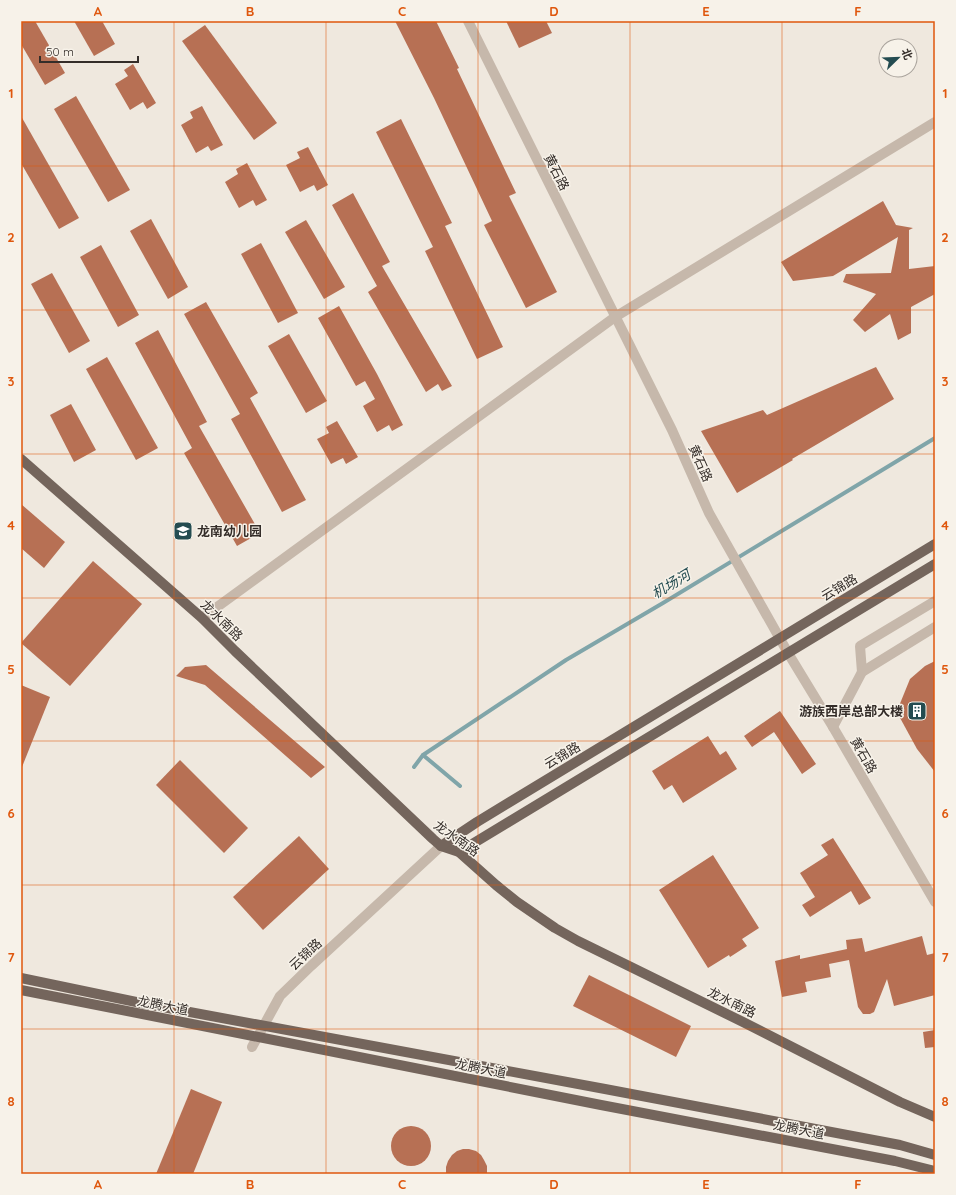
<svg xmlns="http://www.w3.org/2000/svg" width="956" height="1195" viewBox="0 0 956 1195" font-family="Quicksand,'Noto Sans SC',sans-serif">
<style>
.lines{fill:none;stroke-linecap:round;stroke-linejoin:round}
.stream{stroke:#80a5a9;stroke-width:4}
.building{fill:#b77054}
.minor{stroke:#c6b8ab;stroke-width:10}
.major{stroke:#74655c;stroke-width:10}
.grid{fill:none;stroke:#df570d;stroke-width:1;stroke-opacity:0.55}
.labels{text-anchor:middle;stroke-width:3;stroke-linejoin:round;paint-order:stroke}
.street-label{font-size:13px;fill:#342d29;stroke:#f7f2e9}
.poi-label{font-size:13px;font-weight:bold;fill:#342d29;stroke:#f7f2e9;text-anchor:start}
.water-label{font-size:14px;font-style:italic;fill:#244c51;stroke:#f7f2e9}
.neatline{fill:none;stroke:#df570d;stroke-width:1.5}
.grid-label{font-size:13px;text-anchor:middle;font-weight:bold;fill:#df570d}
</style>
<rect width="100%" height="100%" fill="#efe8de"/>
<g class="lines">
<!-- stream -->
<g class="stream">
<path d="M 423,755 L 460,786"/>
<path d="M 414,767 L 423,755 L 566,660 L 663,603 L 935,438"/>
</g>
</g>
<!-- building -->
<g class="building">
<path d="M 21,21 L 35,21 L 65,73 L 45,85 L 21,44 Z"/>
<path d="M 74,21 L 102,21 L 115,44 L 94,56 Z"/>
<path d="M 395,21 L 436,21 L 459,68 L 457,69 L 516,193 L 509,196 L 557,292 L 526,308 L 484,225 L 492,221 L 434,98 Z"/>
<path d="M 506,21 L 546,21 L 552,33 L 519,48 Z"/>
<path d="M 205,25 L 277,123 L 254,140 L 182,41 Z"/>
<path d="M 133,64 L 156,103 L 147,109 L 143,102 L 130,110 L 115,84 L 128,76 L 124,70 Z"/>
<path d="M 76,96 L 130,190 L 108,202 L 54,109 Z"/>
<path d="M 202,106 L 223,145 L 211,151 L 208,146 L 196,153 L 181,125 L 193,118 L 190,112 Z"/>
<path d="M 21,116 L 79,218 L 59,229 L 21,163 Z"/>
<path d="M 401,119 L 452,223 L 445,226 L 503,347 L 477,359 L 425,251 L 433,247 L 376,132 Z"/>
<path d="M 308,147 L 328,185 L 317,191 L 314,185 L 300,192 L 286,165 L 300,158 L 297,152 Z"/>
<path d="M 247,163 L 267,200 L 256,206 L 253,200 L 239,208 L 225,182 L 238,174 L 236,169 Z"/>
<path d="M 353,193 L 390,262 L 382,266 L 452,386 L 442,391 L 438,384 L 426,392 L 368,292 L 377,286 L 332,205 Z"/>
<path d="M 883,201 L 896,225 L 913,228 L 909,230 L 909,269 L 935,266 L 935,294 L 911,307 L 911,333 L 898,340 L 890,314 L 865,332 L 853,320 L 876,294 L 843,282 L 846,274 L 891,273 L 898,237 L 833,276 L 793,281 L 781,262 Z"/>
<path d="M 151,219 L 188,287 L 168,299 L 130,231 Z"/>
<path d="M 306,220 L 345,287 L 324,299 L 285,232 Z"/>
<path d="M 261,243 L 298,313 L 278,323 L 241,254 Z"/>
<path d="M 101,245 L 139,315 L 118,327 L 80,257 Z"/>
<path d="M 52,273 L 90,341 L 69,353 L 31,284 Z"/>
<path d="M 206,302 L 258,393 L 250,398 L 306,500 L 282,512 L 231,419 L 240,414 L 184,314 Z"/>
<path d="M 339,306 L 377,374 L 403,425 L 392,431 L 389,425 L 377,432 L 363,406 L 375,399 L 365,381 L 356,386 L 318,318 Z"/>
<path d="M 158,330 L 207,422 L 199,426 L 260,533 L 237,546 L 184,453 L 192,448 L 135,343 Z"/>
<path d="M 289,334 L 327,401 L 306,413 L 268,346 Z"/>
<path d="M 107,357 L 158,448 L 136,460 L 86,369 Z"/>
<path d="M 876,367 L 894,399 L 792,459 L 793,460 L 737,493 L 701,431 L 763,410 L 767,415 Z"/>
<path d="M 71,404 L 96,450 L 74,462 L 50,415 Z"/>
<path d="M 337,421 L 358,457 L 346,464 L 343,458 L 331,464 L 317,439 L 329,433 L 326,427 Z"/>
<path d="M 21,504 L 65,542 L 44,568 L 21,548 Z"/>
<path d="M 93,561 L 142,604 L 70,686 L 21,643 Z"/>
<path d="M 935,661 L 935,772 L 917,749 L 899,716 L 899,706 L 910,679 L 925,666 Z"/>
<path d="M 206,665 L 325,767 L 311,778 L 205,685 L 176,676 L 185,667 Z"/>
<path d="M 21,685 L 50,697 L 22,767 L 21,767 Z"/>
<path d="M 780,711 L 816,764 L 802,774 L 774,732 L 752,747 L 744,736 Z"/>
<path d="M 708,736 L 720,755 L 726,751 L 737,769 L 683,803 L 672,785 L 664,790 L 652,771 Z"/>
<path d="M 180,760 L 248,828 L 224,853 L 156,785 Z"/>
<path d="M 299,836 L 329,869 L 263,930 L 233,897 Z"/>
<path d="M 833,838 L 871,898 L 859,905 L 851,891 L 810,917 L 802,905 L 815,897 L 800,873 L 828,855 L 821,845 Z"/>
<path d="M 713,855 L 759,928 L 742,939 L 747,946 L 730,957 L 729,955 L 708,968 L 659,890 Z"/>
<path d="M 922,936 L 927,955 L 935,953 L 935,995 L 894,1006 L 887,979 L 874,1012 L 870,1014 L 863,1014 L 858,1007 L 849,960 L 829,964 L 831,977 L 805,982 L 807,992 L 782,997 L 775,961 L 800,955 L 800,959 L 847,949 L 846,940 L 862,938 L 865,952 Z"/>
<path d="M 589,975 L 691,1026 L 676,1057 L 573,1006 Z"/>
<path d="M 935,1030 L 935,1047 L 925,1048 L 923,1032 Z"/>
<path d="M 191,1089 L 222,1102 L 193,1174 L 156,1174 Z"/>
<circle cx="411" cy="1146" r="20"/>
<path d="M 463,1149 L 469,1149 L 476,1151 L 481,1155 L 484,1160 L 487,1166 L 487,1174 L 446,1174 L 446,1167 L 448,1161 L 452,1155 L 457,1151 Z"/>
</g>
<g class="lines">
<!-- minor -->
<g class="minor">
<path d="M 468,21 L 672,430 L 709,513 L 788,653 L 833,727 L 935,902"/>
<path d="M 202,618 L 615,317 L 935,122"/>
<path d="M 862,672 L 860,646 L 935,601"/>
<path d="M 833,727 L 862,672 L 935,627"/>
<path d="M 252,1047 L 280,996 L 311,966 L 441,846"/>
</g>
<!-- major -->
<g class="major">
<path d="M 21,459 L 202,618 L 235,651 L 433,839 L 441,846 L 459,852 L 496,885 L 517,902 L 555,928 L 578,941 L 743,1022 L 900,1102 L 935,1117"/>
<path d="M 441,846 L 477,822 L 935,544"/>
<path d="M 459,852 L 935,564"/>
<path d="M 21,978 L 141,1003 L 605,1089 L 900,1145 L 935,1155"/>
<path d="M 21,990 L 601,1105 L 895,1161 L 935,1171"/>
</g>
</g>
<!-- grid -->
<path class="grid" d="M 174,21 L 174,1174M 326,21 L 326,1174M 478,21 L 478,1174M 630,21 L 630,1174M 782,21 L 782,1174M 21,166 L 935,166M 21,310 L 935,310M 21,454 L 935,454M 21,598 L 935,598M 21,741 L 935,741M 21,885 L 935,885M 21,1029 L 935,1029"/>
<!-- icons -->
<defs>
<symbol id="school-square" viewBox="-11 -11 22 22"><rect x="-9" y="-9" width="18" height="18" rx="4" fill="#244c51" stroke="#f7f2e9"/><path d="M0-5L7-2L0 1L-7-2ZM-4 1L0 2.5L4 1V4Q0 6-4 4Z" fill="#fff"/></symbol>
<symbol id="building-square" viewBox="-11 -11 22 22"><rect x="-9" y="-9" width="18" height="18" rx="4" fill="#244c51" stroke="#f7f2e9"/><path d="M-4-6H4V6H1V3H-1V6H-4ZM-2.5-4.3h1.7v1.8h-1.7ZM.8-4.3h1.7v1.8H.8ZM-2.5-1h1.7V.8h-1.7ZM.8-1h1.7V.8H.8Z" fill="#fff"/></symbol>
</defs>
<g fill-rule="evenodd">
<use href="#school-square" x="172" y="520" width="22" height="22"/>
<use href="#building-square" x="906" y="700" width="22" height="22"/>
</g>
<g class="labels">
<!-- street labels -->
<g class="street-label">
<text transform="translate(557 172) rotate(63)" y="5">黄石路</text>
<text transform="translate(701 463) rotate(66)" y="5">黄石路</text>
<text transform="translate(839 587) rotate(-31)" y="5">云锦路</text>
<text transform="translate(222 620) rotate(44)" y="5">龙水南路</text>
<text transform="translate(562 755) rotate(-31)" y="5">云锦路</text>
<text transform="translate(864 755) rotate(60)" y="5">黄石路</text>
<text transform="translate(457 838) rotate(35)" y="5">龙水南路</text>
<text transform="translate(305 954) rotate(-43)" y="5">云锦路</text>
<text transform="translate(732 1002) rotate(26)" y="5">龙水南路</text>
<text transform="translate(163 1005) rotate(11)" y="5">龙腾大道</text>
<text transform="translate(481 1068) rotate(11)" y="5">龙腾大道</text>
<text transform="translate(799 1129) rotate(11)" y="5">龙腾大道</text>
</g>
<!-- poi labels -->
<g class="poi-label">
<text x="197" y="536">龙南幼儿园</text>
<text x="903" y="716" text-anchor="end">游族西岸总部大楼</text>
</g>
<!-- water labels -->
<g class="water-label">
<text transform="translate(671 584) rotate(-31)" y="5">机场河</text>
</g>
</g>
<!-- border -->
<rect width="956" height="1195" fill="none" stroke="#f7f2e9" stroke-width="44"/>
<!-- north arrow -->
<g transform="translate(898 58) rotate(67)"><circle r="19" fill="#f7f2e9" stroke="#a9a39c"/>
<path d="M0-3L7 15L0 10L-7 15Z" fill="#244c51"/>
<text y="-6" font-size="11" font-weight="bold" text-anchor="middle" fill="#342d29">北</text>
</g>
<!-- scale -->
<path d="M40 56v6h98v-6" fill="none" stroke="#342d29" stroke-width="2"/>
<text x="46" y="56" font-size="12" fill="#342d29" stroke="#f7f2e9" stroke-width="3" paint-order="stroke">50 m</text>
<rect x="22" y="22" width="912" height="1151" class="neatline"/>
<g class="grid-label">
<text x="98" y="16">A</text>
<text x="250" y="16">B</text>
<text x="402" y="16">C</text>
<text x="554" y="16">D</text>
<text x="706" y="16">E</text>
<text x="858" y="16">F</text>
<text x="11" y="98">1</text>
<text x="945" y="98">1</text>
<text x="11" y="242">2</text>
<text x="945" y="242">2</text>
<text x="11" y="386">3</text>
<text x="945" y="386">3</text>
<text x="11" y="530">4</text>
<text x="945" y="530">4</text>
<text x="11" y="674">5</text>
<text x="945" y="674">5</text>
<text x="11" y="818">6</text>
<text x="945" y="818">6</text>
<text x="11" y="962">7</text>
<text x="945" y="962">7</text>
<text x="11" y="1106">8</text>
<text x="945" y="1106">8</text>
<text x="98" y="1189">A</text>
<text x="250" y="1189">B</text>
<text x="402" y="1189">C</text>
<text x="554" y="1189">D</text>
<text x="706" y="1189">E</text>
<text x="858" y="1189">F</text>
</g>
</svg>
